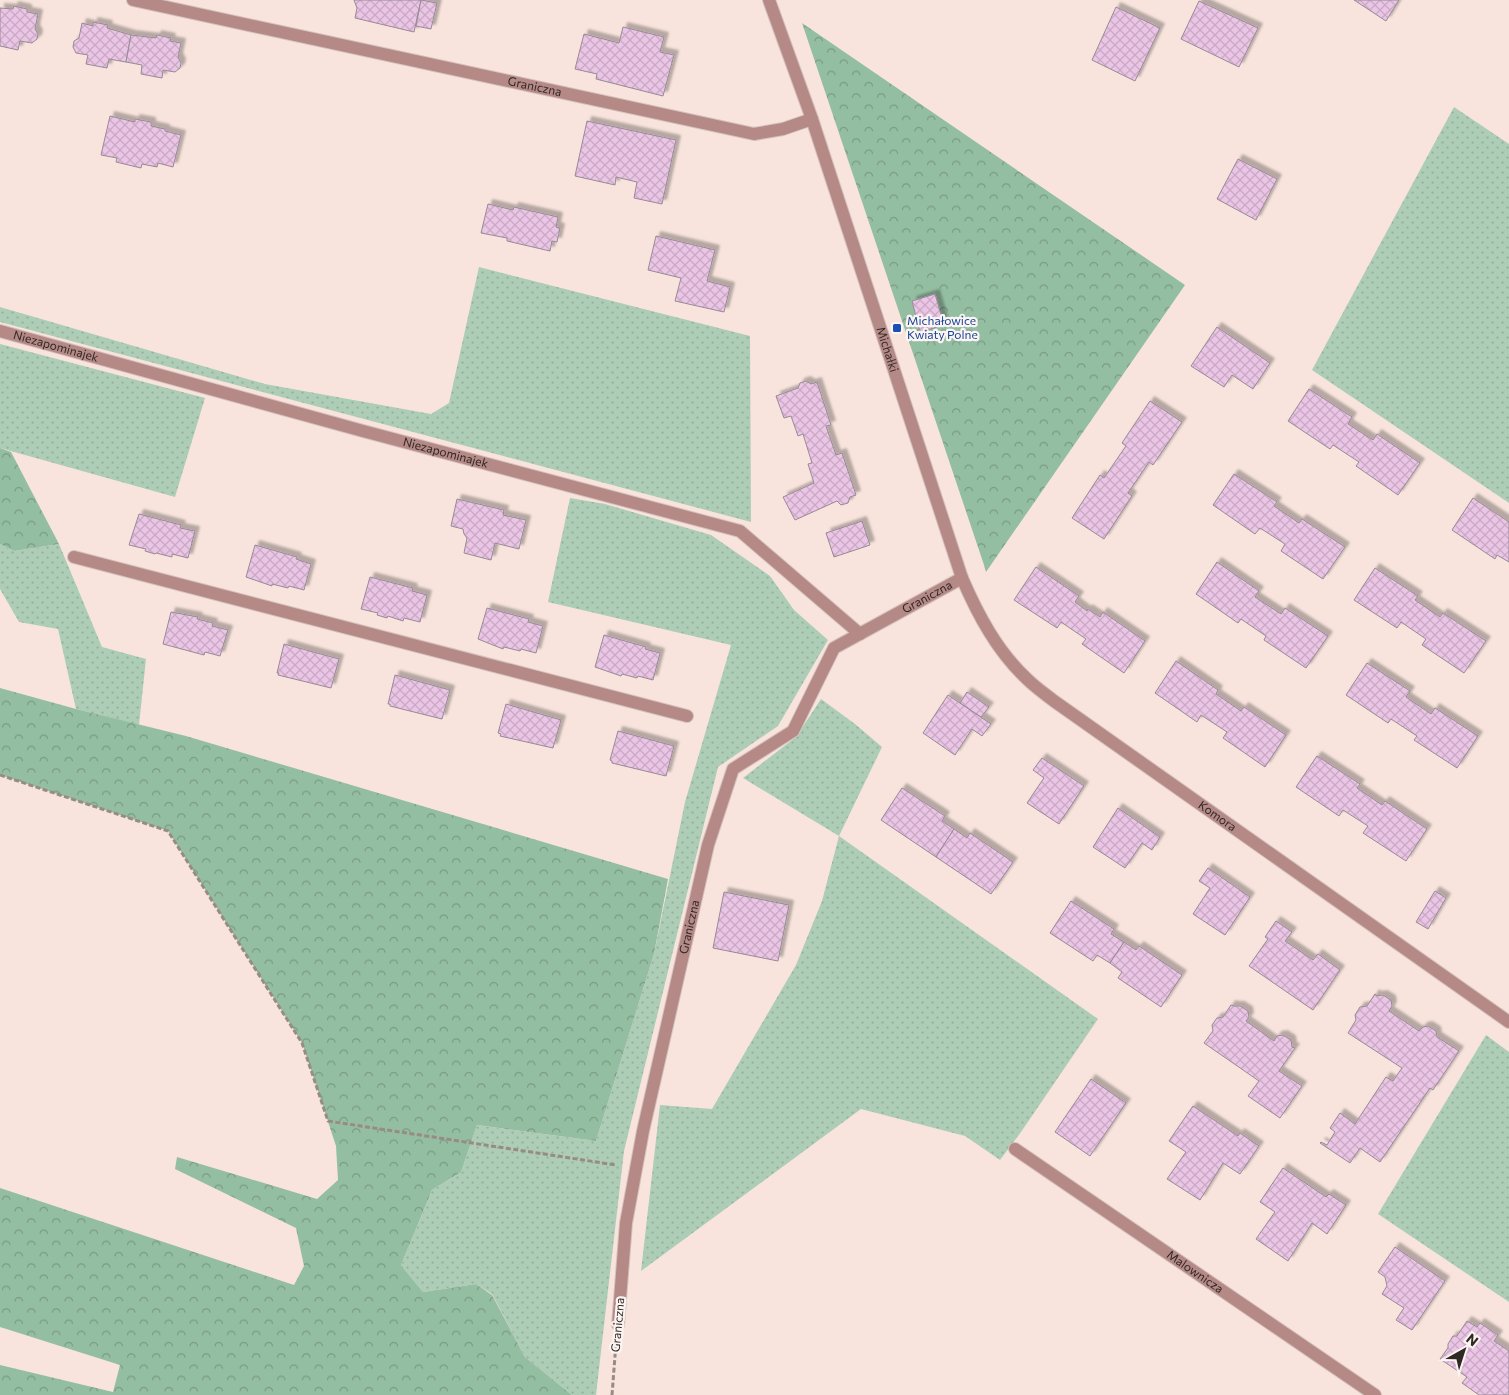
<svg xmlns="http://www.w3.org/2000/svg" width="1509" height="1395" viewBox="0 0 1509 1395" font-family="Commissioner,sans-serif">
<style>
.grass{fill:url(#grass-dots)}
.forest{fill:url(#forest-crowns)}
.building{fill:url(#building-cross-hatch);stroke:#978a96;filter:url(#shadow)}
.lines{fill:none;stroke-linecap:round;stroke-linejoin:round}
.minor-casing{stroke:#d4c2bc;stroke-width:14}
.path{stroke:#988a85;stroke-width:3;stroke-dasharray:5 2.5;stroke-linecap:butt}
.minor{stroke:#b58986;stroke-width:12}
.transit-dot{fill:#1a4fb4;stroke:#fcf4f1;stroke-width:2}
.labels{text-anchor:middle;stroke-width:4.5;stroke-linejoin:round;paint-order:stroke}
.street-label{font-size:12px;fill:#2f2825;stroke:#fcf4f1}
.transit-label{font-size:12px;fill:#164399;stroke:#fcf4f1;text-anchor:start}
</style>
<defs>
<pattern id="grass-dots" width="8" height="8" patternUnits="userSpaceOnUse" patternTransform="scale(1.25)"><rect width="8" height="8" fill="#adcdb7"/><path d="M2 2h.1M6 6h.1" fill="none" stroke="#95b09d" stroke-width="1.8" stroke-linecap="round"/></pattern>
<pattern id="forest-crowns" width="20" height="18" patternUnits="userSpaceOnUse" patternTransform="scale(1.25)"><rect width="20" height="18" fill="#94bea2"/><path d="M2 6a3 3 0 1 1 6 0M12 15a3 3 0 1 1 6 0" fill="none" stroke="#799a84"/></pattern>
<pattern id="building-cross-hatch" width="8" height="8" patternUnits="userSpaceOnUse" patternTransform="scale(1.25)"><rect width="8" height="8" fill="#eac5e5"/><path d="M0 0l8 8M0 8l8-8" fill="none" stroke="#c9a9c4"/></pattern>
<filter id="shadow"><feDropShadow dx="4.5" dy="-4.5" stdDeviation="1" flood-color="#0004"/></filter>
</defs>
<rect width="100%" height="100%" fill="#f8e4dd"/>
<!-- grass -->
<g class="grass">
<path d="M 1454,107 L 1509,144 L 1509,503 L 1312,370 Z"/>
<path d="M 479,267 L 750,336 L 751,522 L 0,322 L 0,307 L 265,384 L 431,414 L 449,403 Z"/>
<path d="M 0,344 L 205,398 L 175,497 L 0,448 Z"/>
<path d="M 570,498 L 605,504 L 711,535 L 770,576 L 794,610 L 828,640 L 778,726 L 718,767 L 624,1151 L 596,1395 L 572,1395 L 525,1357 L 492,1294 L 476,1284 L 423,1292 L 401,1265 L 432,1190 L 461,1172 L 477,1125 L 596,1141 L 654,954 L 685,802 L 731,645 L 548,602 Z"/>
<path d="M 0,544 L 14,551 L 59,544 L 102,647 L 146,659 L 139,725 L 76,709 L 58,629 L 19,622 L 0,589 Z"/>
<path d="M 821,699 L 855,724 L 882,747 L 839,836 L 1098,1019 L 1021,1132 L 1000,1160 L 965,1136 L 861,1109 L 641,1271 L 660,1105 L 712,1109 L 796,965 L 822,901 L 839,836 L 743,778 L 796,737 Z"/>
<path d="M 1486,1035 L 1509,1052 L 1509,1302 L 1378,1214 Z"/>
</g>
<!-- forest -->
<g class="forest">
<path d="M 802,23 L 1185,285 L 986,572 L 984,565 Z"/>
<path d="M 0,448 L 11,452 L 59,544 L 14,551 L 0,544 Z"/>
<path d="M 0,688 L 76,709 L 186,736 L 668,879 L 654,954 L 596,1141 L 477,1125 L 461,1172 L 432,1190 L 401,1265 L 423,1292 L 476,1284 L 492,1295 L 525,1357 L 572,1395 L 0,1395 L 0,1365 L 113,1392 L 120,1365 L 0,1327 L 0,1188 L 294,1285 L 304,1266 L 296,1228 L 175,1169 L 177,1157 L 317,1199 L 338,1180 L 336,1146 L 302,1043 L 168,831 L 0,775 Z"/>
</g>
<!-- building -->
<g class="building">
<path d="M 354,0 L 421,0 L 414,32 L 355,18 L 357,8 Z"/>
<path d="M 421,0 L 437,3 L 431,29 L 416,26 Z"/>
<path d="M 1354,0 L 1399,0 L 1386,21 Z"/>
<path d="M 1199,1 L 1258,28 L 1239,67 L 1181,39 Z"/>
<path d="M 14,6 L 27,9 L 27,12 L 38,14 L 35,29 L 38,34 L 37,39 L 32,43 L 20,41 L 18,50 L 0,46 L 0,8 L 13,9 Z"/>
<path d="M 1116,7 L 1160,28 L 1135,81 L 1092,60 Z"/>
<path d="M 93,22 L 108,25 L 107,28 L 131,35 L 126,62 L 109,59 L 107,68 L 86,64 L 88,55 L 76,53 L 73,47 L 74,41 L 79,38 L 82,23 L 93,26 Z"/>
<path d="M 623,27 L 664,37 L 660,52 L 674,55 L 663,96 L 596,79 L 597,74 L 575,69 L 584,34 L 619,43 Z"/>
<path d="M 131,35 L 156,38 L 157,35 L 171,38 L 170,41 L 181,43 L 178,57 L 181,63 L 180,68 L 175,72 L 163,70 L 162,78 L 141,74 L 142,65 L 126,62 Z"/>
<path d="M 110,116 L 135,122 L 135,119 L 151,122 L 151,126 L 165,129 L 165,131 L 181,135 L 173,167 L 158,163 L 157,167 L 142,164 L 141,168 L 116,162 L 117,158 L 101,155 Z"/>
<path d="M 587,121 L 676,140 L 662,204 L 634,198 L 637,182 L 616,177 L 615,185 L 575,176 Z"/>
<path d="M 1238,159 L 1277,179 L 1256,220 L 1217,199 Z"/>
<path d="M 488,204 L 513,210 L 514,207 L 558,217 L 556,227 L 560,228 L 557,242 L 552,241 L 550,251 L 507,241 L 507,238 L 481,233 Z"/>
<path d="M 656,236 L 715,250 L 707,281 L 730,287 L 724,312 L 675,301 L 681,278 L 648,270 Z"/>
<path d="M 935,294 L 944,325 L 920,332 L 912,301 Z"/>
<path d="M 1217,327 L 1270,363 L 1253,389 L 1232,375 L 1224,387 L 1191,366 Z"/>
<path d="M 806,381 L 811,384 L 817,382 L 831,425 L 826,426 L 836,455 L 842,453 L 856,495 L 850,497 L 848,503 L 841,505 L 837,501 L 795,520 L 783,497 L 814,483 L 808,464 L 812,463 L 803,434 L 798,436 L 791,416 L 784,418 L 776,396 L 798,388 L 800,383 Z"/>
<path d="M 1309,389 L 1352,417 L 1348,424 L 1373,440 L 1377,434 L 1420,463 L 1398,495 L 1356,466 L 1359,462 L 1333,445 L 1330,449 L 1288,421 Z"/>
<path d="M 1150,401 L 1182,422 L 1153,465 L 1149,462 L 1128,493 L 1132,496 L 1104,539 L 1072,518 L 1100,475 L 1104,478 L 1126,446 L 1122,443 Z"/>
<path d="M 1234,474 L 1277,502 L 1274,506 L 1299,523 L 1302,519 L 1345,547 L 1323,579 L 1281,551 L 1285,544 L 1260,528 L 1255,534 L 1213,505 Z"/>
<path d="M 1473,498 L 1509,522 L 1509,562 L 1497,555 L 1495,559 L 1452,530 Z"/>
<path d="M 457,499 L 504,510 L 503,515 L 526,520 L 519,549 L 495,543 L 491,560 L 464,553 L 467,538 L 464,534 L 463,529 L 451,526 Z"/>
<path d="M 139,514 L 181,525 L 180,528 L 195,531 L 188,558 L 172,554 L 172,557 L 156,553 L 155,554 L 145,551 L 146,549 L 129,545 Z"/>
<path d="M 862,521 L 870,545 L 834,557 L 826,533 Z"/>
<path d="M 255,545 L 297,557 L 296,559 L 311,564 L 304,590 L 289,586 L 288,588 L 272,584 L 272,586 L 246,577 Z"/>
<path d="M 1217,562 L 1259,591 L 1255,597 L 1281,614 L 1285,608 L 1328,636 L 1306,668 L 1264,640 L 1266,636 L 1241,619 L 1238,623 L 1196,594 Z"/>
<path d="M 1036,567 L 1079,596 L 1075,602 L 1087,611 L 1088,609 L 1100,617 L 1103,612 L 1145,641 L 1124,673 L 1082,644 L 1086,639 L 1061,622 L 1057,628 L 1014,600 Z"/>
<path d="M 1375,568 L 1418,596 L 1415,600 L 1440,617 L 1443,613 L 1486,641 L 1464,673 L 1422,645 L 1426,639 L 1401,622 L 1397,628 L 1354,600 Z"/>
<path d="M 370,577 L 413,588 L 412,591 L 427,595 L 420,622 L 404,618 L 403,621 L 388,616 L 387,618 L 377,615 L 378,613 L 361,609 Z"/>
<path d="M 487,608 L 529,619 L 528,622 L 543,626 L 536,653 L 521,649 L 520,651 L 504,647 L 503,649 L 478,639 Z"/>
<path d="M 171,612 L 198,617 L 197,619 L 213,623 L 212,626 L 228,630 L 220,656 L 205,652 L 204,655 L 163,644 Z"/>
<path d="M 604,635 L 646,647 L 645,649 L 660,653 L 653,680 L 638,676 L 637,678 L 622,674 L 621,676 L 595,667 Z"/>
<path d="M 284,644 L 339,659 L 331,688 L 278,675 L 279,673 L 277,673 Z"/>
<path d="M 1176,661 L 1218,690 L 1216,694 L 1241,711 L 1244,707 L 1286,735 L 1265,767 L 1223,738 L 1227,732 L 1201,715 L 1197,722 L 1155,693 Z"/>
<path d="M 1367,663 L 1410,691 L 1406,697 L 1431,714 L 1435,708 L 1478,736 L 1457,768 L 1414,740 L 1417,736 L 1391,719 L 1388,723 L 1346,695 Z"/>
<path d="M 395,675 L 450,690 L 442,719 L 390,706 L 390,704 L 388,704 Z"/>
<path d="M 967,692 L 989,707 L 981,717 L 960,703 Z"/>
<path d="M 948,695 L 991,724 L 982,736 L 972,729 L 955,755 L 923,733 Z"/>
<path d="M 506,704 L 561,720 L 553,748 L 500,736 L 501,734 L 498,733 Z"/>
<path d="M 618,731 L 674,746 L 666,776 L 612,763 L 612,761 L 610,760 Z"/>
<path d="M 1317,756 L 1360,784 L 1357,788 L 1382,805 L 1385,801 L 1427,829 L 1406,861 L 1363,833 L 1368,826 L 1343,810 L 1339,816 L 1296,787 Z"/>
<path d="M 1042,758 L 1084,786 L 1059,824 L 1027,803 L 1044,778 L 1033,770 Z"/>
<path d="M 902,788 L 945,816 L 942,821 L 954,829 L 936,857 L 881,820 Z"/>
<path d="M 1118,808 L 1160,837 L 1152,850 L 1142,843 L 1125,868 L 1093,847 Z"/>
<path d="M 954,829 L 967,838 L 970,833 L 1013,862 L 991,894 L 936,857 Z"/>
<path d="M 1208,868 L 1250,897 L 1225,935 L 1193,914 L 1210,888 L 1199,881 Z"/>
<path d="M 1435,891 L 1446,898 L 1428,929 L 1416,922 Z"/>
<path d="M 724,892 L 789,905 L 778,961 L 713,948 Z"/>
<path d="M 1071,901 L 1114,929 L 1111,934 L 1124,942 L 1110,963 L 1097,955 L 1093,961 L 1050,933 Z"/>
<path d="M 1276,921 L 1292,932 L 1285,941 L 1313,960 L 1318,954 L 1340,970 L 1313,1010 L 1249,966 L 1268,939 L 1265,937 Z"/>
<path d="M 1124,942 L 1136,950 L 1139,946 L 1182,975 L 1161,1007 L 1118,978 L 1122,972 L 1110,963 Z"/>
<path d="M 1375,994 L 1377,996 L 1383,995 L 1391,1000 L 1392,1006 L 1389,1011 L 1419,1031 L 1423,1027 L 1428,1026 L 1436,1031 L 1437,1037 L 1459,1051 L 1433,1090 L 1430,1088 L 1380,1162 L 1360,1148 L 1350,1163 L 1320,1143 L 1321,1142 L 1327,1145 L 1335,1132 L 1330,1128 L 1340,1113 L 1355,1124 L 1386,1077 L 1393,1081 L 1402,1068 L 1348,1033 L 1356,1020 L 1355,1015 L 1360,1007 L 1367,1006 Z"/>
<path d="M 1231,1005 L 1234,1006 L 1240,1006 L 1248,1011 L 1249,1017 L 1246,1021 L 1274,1041 L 1277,1036 L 1283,1035 L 1291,1040 L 1292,1047 L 1295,1048 L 1279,1071 L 1302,1086 L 1280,1118 L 1248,1096 L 1259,1081 L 1204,1043 L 1213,1031 L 1212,1025 L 1217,1018 L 1223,1017 Z"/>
<path d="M 1091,1079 L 1126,1103 L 1090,1156 L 1055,1132 Z"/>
<path d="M 1193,1106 L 1238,1136 L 1240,1133 L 1259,1146 L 1240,1174 L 1223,1163 L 1200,1200 L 1167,1179 L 1186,1152 L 1169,1141 Z"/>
<path d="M 1283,1168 L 1326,1197 L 1329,1194 L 1346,1205 L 1327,1234 L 1312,1223 L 1288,1261 L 1256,1239 L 1275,1212 L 1260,1202 Z"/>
<path d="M 1395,1247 L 1445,1281 L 1412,1330 L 1396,1320 L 1404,1308 L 1382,1294 L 1387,1286 L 1385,1277 L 1378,1272 Z"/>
<path d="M 1467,1321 L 1477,1327 L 1480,1323 L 1498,1335 L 1494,1341 L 1509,1351 L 1509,1395 L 1479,1395 L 1462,1383 L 1467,1377 L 1440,1359 L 1448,1348 L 1448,1344 L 1453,1336 L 1457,1336 Z"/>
</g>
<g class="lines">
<defs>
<g id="minor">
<path id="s1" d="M 133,0 L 754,134 L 783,129 L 812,119"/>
<path id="s2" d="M 769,0 L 812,119 L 962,578 C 978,615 997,651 1027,679 C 1035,687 1045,694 1054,701 L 1509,1022"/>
<path id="s3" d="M 0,331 L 363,431 L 740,531 L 860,634"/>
<path d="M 74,557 L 687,716"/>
<path id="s4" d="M 1015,1149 L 1375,1395"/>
<path id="s5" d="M 618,1325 L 626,1223 L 643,1131 L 708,845 L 733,769 L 793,731 L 834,648 L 962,578"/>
</g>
</defs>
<!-- minor casing -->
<use href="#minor" class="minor-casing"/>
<!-- path -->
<g class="path">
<path d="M 0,775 L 168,831 L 302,1043 L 328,1121 L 616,1165"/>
<path d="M 612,1395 L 616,1343"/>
</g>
<!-- minor -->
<use href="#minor" class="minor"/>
</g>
<!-- markers -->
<rect class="transit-dot" x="892" y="323" width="10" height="10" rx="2.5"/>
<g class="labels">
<!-- street labels -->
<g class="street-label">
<text dy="4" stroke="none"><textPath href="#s1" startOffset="411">Graniczna</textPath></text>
<text dy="4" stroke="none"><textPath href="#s3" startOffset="58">Niezapominajek</textPath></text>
<text dy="4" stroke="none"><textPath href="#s2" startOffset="369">Michałki</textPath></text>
<text dy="4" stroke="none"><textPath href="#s3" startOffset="462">Niezapominajek</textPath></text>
<text dy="4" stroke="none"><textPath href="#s5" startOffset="839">Graniczna</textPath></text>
<text dy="4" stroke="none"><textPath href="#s2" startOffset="965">Komora</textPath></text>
<text dy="4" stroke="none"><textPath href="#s5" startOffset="405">Graniczna</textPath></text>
<text dy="4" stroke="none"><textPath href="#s4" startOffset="218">Malownicza</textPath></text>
<text transform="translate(618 1325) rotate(-85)" y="4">Graniczna</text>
</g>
<!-- transit labels -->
<g class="transit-label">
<text x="907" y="325">Michałowice<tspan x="907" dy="14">Kwiaty Polne</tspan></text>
</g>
</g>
<!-- north arrow -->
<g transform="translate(1464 1350) rotate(39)" stroke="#fcf4f1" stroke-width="4" paint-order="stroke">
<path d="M0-4L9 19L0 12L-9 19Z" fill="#2f2825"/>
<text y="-8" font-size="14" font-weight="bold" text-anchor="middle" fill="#2f2825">N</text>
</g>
</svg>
